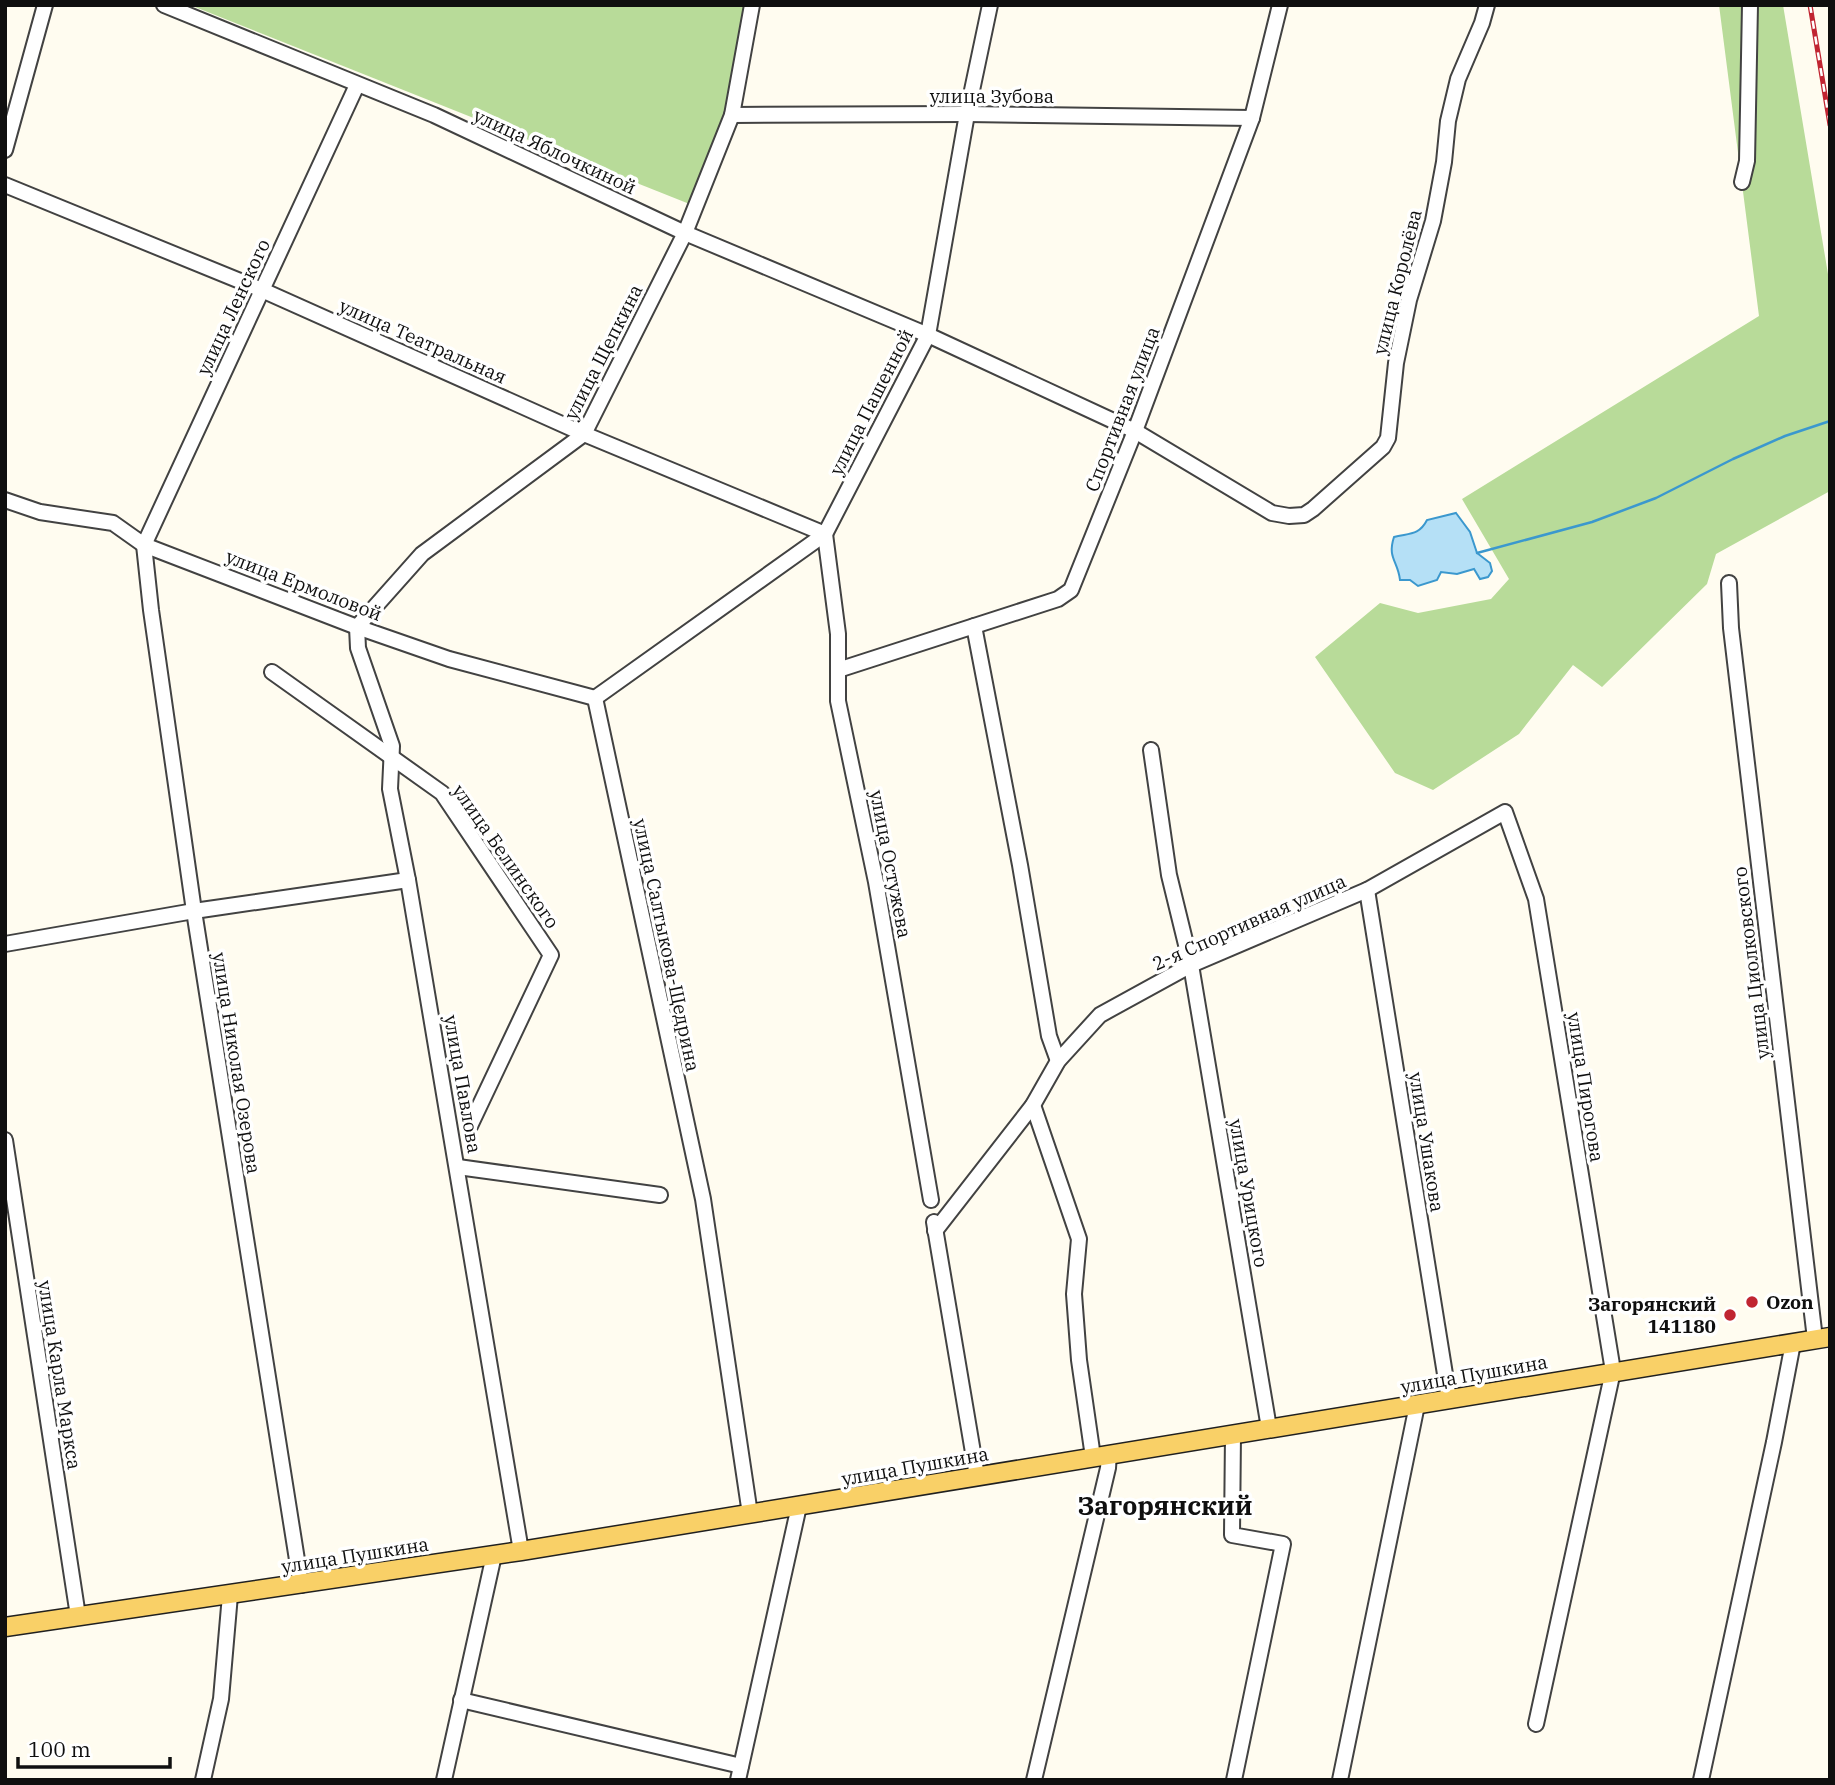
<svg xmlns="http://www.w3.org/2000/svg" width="1835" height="1785" viewBox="0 0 1835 1785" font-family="'IBM Plex Serif',serif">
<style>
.forest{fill:#b8db99}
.water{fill:#b5e0f6;stroke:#3b98ce;stroke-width:2}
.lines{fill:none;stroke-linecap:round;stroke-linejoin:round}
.stream{stroke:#3b98ce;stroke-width:2.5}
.minor-casing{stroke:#424242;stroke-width:18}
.major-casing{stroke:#202020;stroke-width:21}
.minor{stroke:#fff;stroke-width:14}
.major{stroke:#f9d067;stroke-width:18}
.rail-casing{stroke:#c02532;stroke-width:5}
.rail{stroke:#fff;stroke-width:2.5;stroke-dasharray:8;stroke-linecap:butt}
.poi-dot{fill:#c02532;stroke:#fff;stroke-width:2.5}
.labels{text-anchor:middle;stroke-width:7;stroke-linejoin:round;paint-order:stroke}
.street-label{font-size:19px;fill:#0f0f0f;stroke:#fff}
.poi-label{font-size:19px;font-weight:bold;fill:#0f0f0f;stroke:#fff;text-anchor:start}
.district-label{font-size:26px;font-weight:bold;fill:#0f0f0f;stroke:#fff}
</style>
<rect width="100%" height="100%" fill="#fffcf0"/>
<!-- forest -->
<g class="forest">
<path d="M 190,5 L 744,5 L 730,102 L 692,205 Z"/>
<path d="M 1719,5 L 1783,5 L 1830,286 L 1830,491 L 1716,554 L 1707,584 L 1602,687 L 1573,665 L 1519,734 L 1433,790 L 1395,773 L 1315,657 L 1380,603 L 1418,613 L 1491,599 L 1509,579 L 1462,499 L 1759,316 Z"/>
</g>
<!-- water -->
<path class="water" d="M 1456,513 L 1470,532 L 1477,553 L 1490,563 L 1492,571 L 1488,577 L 1480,579 L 1474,569 L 1457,574 L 1441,572 L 1437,580 L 1418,586 L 1410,580 L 1400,580 C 1398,561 1387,558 1394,537 C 1408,533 1419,536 1427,520 Z"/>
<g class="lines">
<!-- stream -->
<path class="stream" d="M 1477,553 L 1592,522 L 1656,498 L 1733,459 L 1785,436 L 1830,421"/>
<defs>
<g id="minor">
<path d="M 164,5 L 434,115 L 685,233 L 928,335 L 1135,431 L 1272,513 L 1289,516 L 1304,515 L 1313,509 L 1383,447 L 1388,438 L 1396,363 L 1409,300 L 1433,221 L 1444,162 L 1448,121 L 1458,79 L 1482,23 L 1487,5"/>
<path d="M 732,115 L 967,114 L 1252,118"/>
<path d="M 5,150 L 45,5"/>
<path d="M 1742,182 L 1747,161 L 1750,5"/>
<path d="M 5,185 L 262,290 L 584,434 L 825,534 L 838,634 L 838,701 L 876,882 L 931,1200"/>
<path d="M 5,500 L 40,512 L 113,523 L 144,545 L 357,627 L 449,659 L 595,698"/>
<path d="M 1729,583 L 1731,628 L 1815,1339"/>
<path d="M 974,626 L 1020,865 L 1049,1036 L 1058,1061"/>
<path d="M 357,627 L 358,648 L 392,746 L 390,789 L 408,880 L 521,1551"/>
<path d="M 357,627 L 422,554 L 584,434 L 685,233 L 732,115 L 752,5"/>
<path d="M 838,670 L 1058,599 L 1071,590 L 1135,431 L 1252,118 L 1280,5"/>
<path d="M 272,672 L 442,793 L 551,955 L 470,1126"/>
<path d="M 595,698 L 825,534 L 928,335 L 967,114 L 990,5"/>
<path d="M 595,698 L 703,1199 L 750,1514"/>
<path d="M 1151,750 L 1169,875 L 1191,965 L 1269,1428"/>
<path d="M 1367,890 L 1449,1399"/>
<path d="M 5,944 L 194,911 L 408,880"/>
<path d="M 1033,1105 L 1079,1239 L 1074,1294 L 1079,1360 L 1093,1457"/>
<path d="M 5,1140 L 78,1616"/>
<path d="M 458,1167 L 660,1195"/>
<path d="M 934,1222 L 977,1476"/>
<path d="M 935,1231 L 1033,1105 L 1058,1061 L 1100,1015 L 1191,965 L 1367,890 L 1505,812 L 1536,899 L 1613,1371 L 1536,1724"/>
<path d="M 1233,1434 L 1232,1535 L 1283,1544 L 1234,1780"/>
<path d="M 301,1585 L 194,911 L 151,610 L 144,545 L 357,85"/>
<path d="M 461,1700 L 741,1766"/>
<path d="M 203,1780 L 221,1699 L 230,1595"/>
<path d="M 444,1780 L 494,1555"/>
<path d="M 738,1780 L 799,1506"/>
<path d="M 1034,1780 L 1108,1468 L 1109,1454"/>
<path d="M 1340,1780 L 1417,1405"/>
<path d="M 1701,1780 L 1774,1442 L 1793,1343"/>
</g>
<path id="major" d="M 5,1627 L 521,1551 L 1830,1337"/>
</defs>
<!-- minor casing -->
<use href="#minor" class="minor-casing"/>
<!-- major casing -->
<use href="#major" class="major-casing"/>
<!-- minor -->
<use href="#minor" class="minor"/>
<!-- major -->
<use href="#major" class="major"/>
<defs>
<path id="rail" d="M 1810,5 L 1830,125"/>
</defs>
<!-- rail casing -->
<use href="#rail" class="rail-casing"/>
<!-- rail -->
<use href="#rail" class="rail"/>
</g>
<!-- markers -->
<g class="poi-dot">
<circle cx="1752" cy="1302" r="7"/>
<circle cx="1730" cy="1315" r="7"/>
</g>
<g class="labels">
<!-- street labels -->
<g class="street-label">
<text x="992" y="103">улица Зубова</text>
<text transform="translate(555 151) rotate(25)" y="7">улица Яблочкиной</text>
<text transform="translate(1397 282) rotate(-76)" y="7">улица Королёва</text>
<text transform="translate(233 307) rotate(-65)" y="7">улица Ленского</text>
<text transform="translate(423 341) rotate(24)" y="7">улица Театральная</text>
<text transform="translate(603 352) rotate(-63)" y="7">улица Щепкина</text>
<text transform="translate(871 402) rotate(-63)" y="7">улица Пашенной</text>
<text transform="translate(1122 409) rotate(-69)" y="7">Спортивная улица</text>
<text transform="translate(304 585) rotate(21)" y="7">улица Ермоловой</text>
<text transform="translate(506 856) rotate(55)" y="7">улица Белинского</text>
<text transform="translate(891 864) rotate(79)" y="7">улица Остужева</text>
<text transform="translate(1249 922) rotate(-24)" y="7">2-я Спортивная улица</text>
<text transform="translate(667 945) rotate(78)" y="7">улица Салтыкова-Щедрина</text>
<text transform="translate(1751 963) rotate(-97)" y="7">улица Циолковского</text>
<text transform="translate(237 1063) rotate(81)" y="7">улица Николая Озерова</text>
<text transform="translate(463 1084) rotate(80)" y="7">улица Павлова</text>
<text transform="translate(1586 1087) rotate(81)" y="7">улица Пирогова</text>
<text transform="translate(1427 1142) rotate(81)" y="7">улица Ушакова</text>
<text transform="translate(1249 1193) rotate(80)" y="7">улица Урицкого</text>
<text transform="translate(1474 1374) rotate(-10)" y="7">улица Пушкина</text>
<text transform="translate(60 1375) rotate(81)" y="7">улица Карла Маркса</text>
<text transform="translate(915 1466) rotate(-10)" y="7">улица Пушкина</text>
<text transform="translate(355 1555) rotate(-9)" y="7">улица Пушкина</text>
</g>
<!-- poi labels -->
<g class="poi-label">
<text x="1766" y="1309">Ozon</text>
<text x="1716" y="1311" text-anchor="end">Загорянский<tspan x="1716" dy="22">141180</tspan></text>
</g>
<!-- district labels -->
<g class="district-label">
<text x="1165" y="1515">Загорянский</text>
</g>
</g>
<!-- border -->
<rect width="1835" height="1785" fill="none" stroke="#0f0f0f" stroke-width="14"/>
<!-- scale -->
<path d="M18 1757v10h152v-10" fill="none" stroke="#0f0f0f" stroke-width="3.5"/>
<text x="28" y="1757" font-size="21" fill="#0f0f0f" stroke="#ffffff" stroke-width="5" paint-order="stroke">100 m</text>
</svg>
